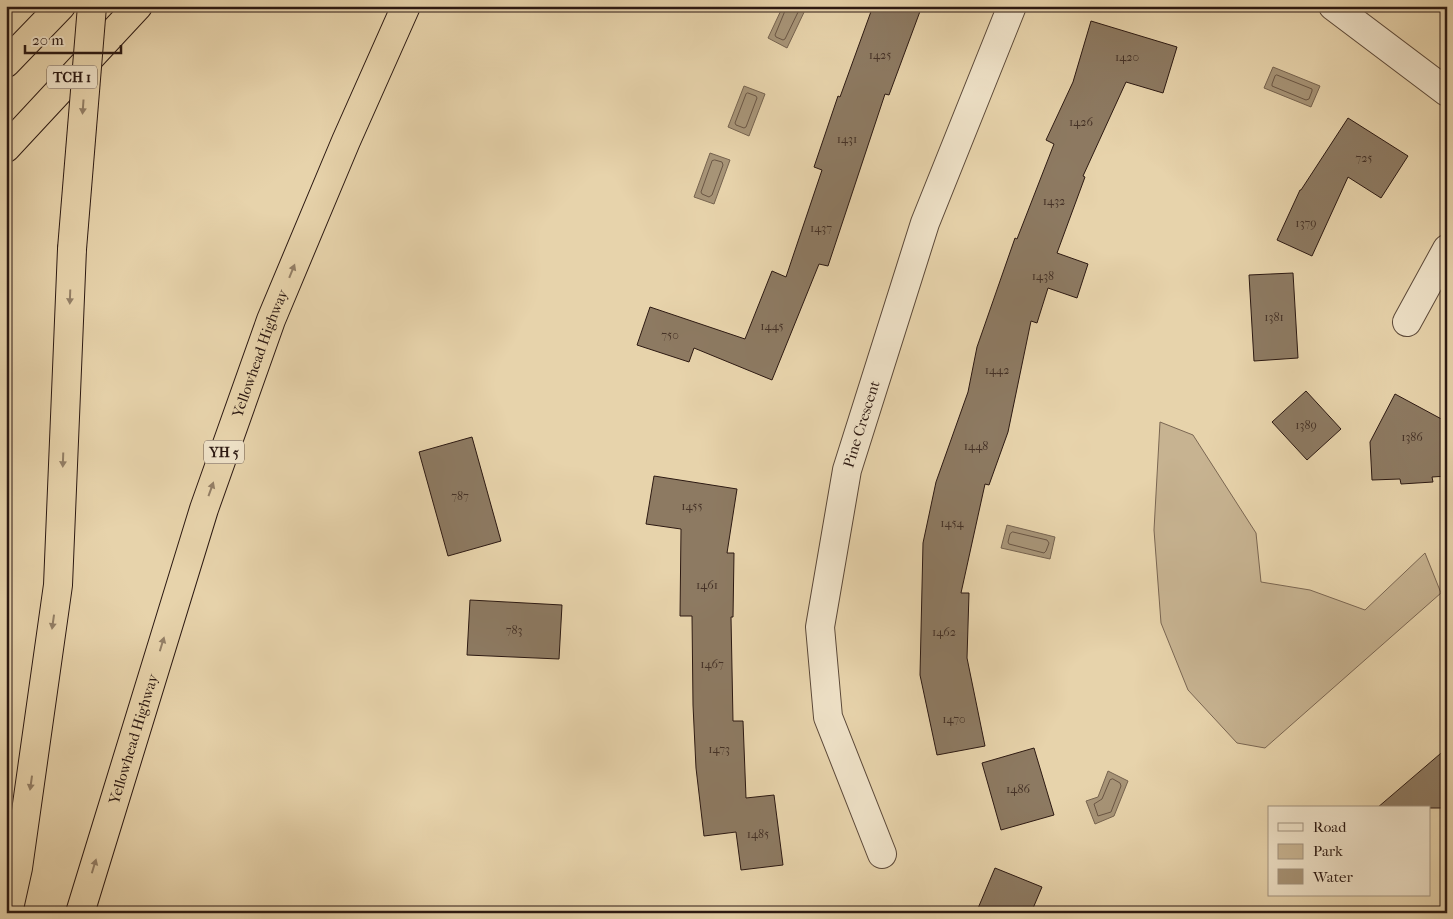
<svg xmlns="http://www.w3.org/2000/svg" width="1453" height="919" viewBox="0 0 1453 919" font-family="'IM FELL French Canon',serif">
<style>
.green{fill:#c7b391;stroke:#7a6652}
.water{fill:#a79477;stroke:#76634f}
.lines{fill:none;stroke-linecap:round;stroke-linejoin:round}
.shore{stroke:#6a5644;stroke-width:1}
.building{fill:#8d7a62;stroke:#2c1912}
.minor-casing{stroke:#5b4838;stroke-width:30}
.highway-casing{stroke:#2c1912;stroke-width:30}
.minor{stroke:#efe2c8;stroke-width:28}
.highway{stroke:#e7d3ab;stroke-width:28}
.highway-bridge-casing{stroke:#2c1912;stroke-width:30;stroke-linecap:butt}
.highway-bridge{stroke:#e7d3ab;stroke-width:28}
.oneway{fill:#937f66}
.labels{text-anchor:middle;stroke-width:5;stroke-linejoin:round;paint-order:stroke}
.number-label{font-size:12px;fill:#443126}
.shield{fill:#efe2c8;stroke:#665549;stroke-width:1}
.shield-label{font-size:14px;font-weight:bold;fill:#2c1912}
.street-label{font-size:15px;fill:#2c1912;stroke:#efe2c8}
</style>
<rect width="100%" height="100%" fill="#e7d3ab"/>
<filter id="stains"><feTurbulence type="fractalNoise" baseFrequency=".004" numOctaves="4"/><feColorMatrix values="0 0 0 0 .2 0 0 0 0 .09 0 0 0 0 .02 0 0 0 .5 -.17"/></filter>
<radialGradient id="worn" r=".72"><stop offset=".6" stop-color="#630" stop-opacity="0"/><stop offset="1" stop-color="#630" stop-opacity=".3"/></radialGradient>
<!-- green -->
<path class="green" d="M 1160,422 L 1193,435 L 1256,533 L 1261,582 L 1310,590 L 1365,610 L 1425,553 L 1441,593 L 1265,748 L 1237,743 L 1188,690 L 1161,623 L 1154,530 Z"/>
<!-- water -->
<g class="water">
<path d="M 783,6 L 807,6 L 787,48 L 768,38 Z"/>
<path d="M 1273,67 L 1320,86 L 1311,107 L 1264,88 Z"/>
<path d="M 744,86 L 765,94 L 749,136 L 728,127 Z"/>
<path d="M 710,153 L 730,160 L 714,204 L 694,197 Z"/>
<path d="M 1007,525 L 1055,537 L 1050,559 L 1001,548 Z"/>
<path d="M 1108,771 L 1128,781 L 1114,816 L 1095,824 L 1086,801 L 1098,797 Z"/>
</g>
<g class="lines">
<!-- shore -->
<g class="shore">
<path d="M 787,6 L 775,35 L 776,37 L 783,40 L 785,39 L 801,6"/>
<path d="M 1277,75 L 1312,89 L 1312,91 L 1309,99 L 1306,100 L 1272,86 L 1272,84 L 1275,76 Z"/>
<path d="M 748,93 L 756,96 L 757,98 L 746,127 L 744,128 L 736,125 L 735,123 L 746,94 Z"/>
<path d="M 715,160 L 722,162 L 723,165 L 712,195 L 709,197 L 702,194 L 701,192 L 712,161 Z"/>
<path d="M 1013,532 L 1047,540 L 1049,543 L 1046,551 L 1044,553 L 1009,544 L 1008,542 L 1010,534 Z"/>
<path d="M 1113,779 L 1120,783 L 1121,786 L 1111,812 L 1098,816 L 1094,804 L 1102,799 L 1110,780 Z"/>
</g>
</g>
<!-- building -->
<g class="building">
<path d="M 873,6 L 922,6 L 889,95 L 885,94 L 828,266 L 819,264 L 772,380 L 694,348 L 689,362 L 637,345 L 650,307 L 745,339 L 772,271 L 786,277 L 822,170 L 814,167 L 838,96 L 840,97 Z"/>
<path d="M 1091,21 L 1177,47 L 1163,93 L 1126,82 L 1083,176 L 1085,177 L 1057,253 L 1088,264 L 1077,298 L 1048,288 L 1037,323 L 1031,321 L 1008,432 L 989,485 L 985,484 L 961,593 L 969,593 L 967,658 L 985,746 L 937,755 L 920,675 L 923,543 L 936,482 L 968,392 L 977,347 L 1015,238 L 1017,239 L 1054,144 L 1046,140 L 1073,82 Z"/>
<path d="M 1348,118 L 1408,156 L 1381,198 L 1348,177 L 1312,256 L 1277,240 L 1300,190 L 1301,190 Z"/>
<path d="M 1293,273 L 1298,358 L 1254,361 L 1249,275 Z"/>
<path d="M 1306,391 L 1341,429 L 1307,460 L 1272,422 Z"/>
<path d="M 1395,394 L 1447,422 L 1447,476 L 1432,477 L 1433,482 L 1401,484 L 1400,479 L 1372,480 L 1370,442 Z"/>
<path d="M 472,437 L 501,541 L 448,556 L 419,452 Z"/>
<path d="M 654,476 L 737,489 L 727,553 L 734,553 L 733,617 L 731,617 L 733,721 L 743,721 L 746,798 L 774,795 L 783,865 L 741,870 L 736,832 L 704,836 L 696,768 L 693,705 L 692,616 L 680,616 L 681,529 L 646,524 Z"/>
<path d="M 470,600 L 562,605 L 559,659 L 467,655 Z"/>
<path d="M 1034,748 L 1054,815 L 1001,830 L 982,763 Z"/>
<path d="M 1447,748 L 1447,808 L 1377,808 Z"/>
<path d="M 995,868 L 1042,887 L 1031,913 L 976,913 Z"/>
</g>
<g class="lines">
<defs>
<g id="minor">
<path d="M 1333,6 L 1447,92"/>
<path d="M 1407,322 L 1447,249"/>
<path id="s1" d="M 882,854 L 828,717 L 820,627 L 847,470 L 925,223 L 1012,6"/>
</g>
<g id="highway">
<path d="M 6,63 L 61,6"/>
<path d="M 6,148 L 138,6"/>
<path d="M 8,913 L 18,868 L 58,585 L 72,249"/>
<path id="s2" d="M 80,913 L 204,509 L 271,320 L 346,141 L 406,6"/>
</g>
</defs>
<!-- minor casing -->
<use href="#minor" class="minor-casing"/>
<!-- highway casing -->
<use href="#highway" class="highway-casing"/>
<!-- minor -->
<use href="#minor" class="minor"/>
<!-- highway -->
<use href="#highway" class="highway"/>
<defs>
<path id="highway-bridge" d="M 72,249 L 92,6"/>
</defs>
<!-- highway-bridge casing -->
<use href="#highway-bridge" class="highway-bridge-casing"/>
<!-- highway-bridge -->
<use href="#highway-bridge" class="highway-bridge"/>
</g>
<!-- one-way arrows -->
<defs><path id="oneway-solid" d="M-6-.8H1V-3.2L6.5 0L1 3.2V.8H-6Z" transform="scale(1.25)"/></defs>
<g class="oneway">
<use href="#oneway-solid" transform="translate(83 107) rotate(94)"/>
<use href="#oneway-solid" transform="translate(292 271) rotate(-68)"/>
<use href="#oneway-solid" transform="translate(70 297) rotate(92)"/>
<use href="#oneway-solid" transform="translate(63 460) rotate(92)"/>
<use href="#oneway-solid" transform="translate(211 489) rotate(-70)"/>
<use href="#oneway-solid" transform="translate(53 622) rotate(98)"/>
<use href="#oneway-solid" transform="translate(162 644) rotate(-73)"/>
<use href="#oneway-solid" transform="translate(31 783) rotate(98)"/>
<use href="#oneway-solid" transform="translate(94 866) rotate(-73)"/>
</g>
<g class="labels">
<!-- number labels -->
<g class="number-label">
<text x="880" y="59">1425</text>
<text x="1127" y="61">1420</text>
<text x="1081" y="126">1426</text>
<text x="847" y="143">1431</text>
<text x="1364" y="162">725</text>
<text x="1054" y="205">1432</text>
<text x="1306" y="227">1379</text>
<text x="821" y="232">1437</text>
<text x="1043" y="280">1438</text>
<text x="1274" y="321">1381</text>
<text x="772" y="330">1445</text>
<text x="670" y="339">750</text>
<text x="997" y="374">1442</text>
<text x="1306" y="429">1389</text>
<text x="1412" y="441">1386</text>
<text x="976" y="450">1448</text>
<text x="460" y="500">787</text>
<text x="692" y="510">1455</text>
<text x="952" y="527">1454</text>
<text x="707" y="589">1461</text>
<text x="514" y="634">783</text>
<text x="944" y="636">1462</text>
<text x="712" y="668">1467</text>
<text x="954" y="723">1470</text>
<text x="719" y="753">1473</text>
<text x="1018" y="793">1486</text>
<text x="758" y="838">1485</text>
</g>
<!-- shield labels -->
<g class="shield">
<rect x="47" y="65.5" width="50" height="23" rx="4"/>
<rect x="204" y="440.5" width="40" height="23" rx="4"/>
</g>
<g class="shield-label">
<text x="72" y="82">TCH 1</text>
<text x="224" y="457">YH 5</text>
</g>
<!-- street labels -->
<g class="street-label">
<text dy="5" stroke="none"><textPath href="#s2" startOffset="588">Yellowhead Highway</textPath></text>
<text dy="5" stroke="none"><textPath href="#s1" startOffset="445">Pine Crescent</textPath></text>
<text dy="5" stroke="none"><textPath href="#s2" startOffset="182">Yellowhead Highway</textPath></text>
</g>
</g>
<!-- margin -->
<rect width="1453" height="919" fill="none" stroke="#e7d3ab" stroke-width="25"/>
<rect x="8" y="8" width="1438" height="904" fill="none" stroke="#2c1912" stroke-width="2.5"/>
<rect x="12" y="12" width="1428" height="894" fill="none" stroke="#2c1912"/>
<!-- legend -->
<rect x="1268" y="806" width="162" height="90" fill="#efe2c8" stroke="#a1927f"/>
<rect x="1278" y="823" width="25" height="8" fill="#efe2c8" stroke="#a1927f"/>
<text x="1313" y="832" font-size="15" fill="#2c1912">Road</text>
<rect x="1278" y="844" width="25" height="15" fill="#c7b391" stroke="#a1927f"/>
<text x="1313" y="856" font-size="15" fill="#2c1912">Park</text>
<rect x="1278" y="869" width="25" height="15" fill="#a79477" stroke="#a1927f"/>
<text x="1313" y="882" font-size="15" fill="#2c1912">Water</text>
<!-- scale -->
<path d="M25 45v8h96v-8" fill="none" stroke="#2c1912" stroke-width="2.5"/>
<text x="32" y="45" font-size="15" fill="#2c1912" stroke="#efe2c8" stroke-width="4" paint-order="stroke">20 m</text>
<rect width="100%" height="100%" filter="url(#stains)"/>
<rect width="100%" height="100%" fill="url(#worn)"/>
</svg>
